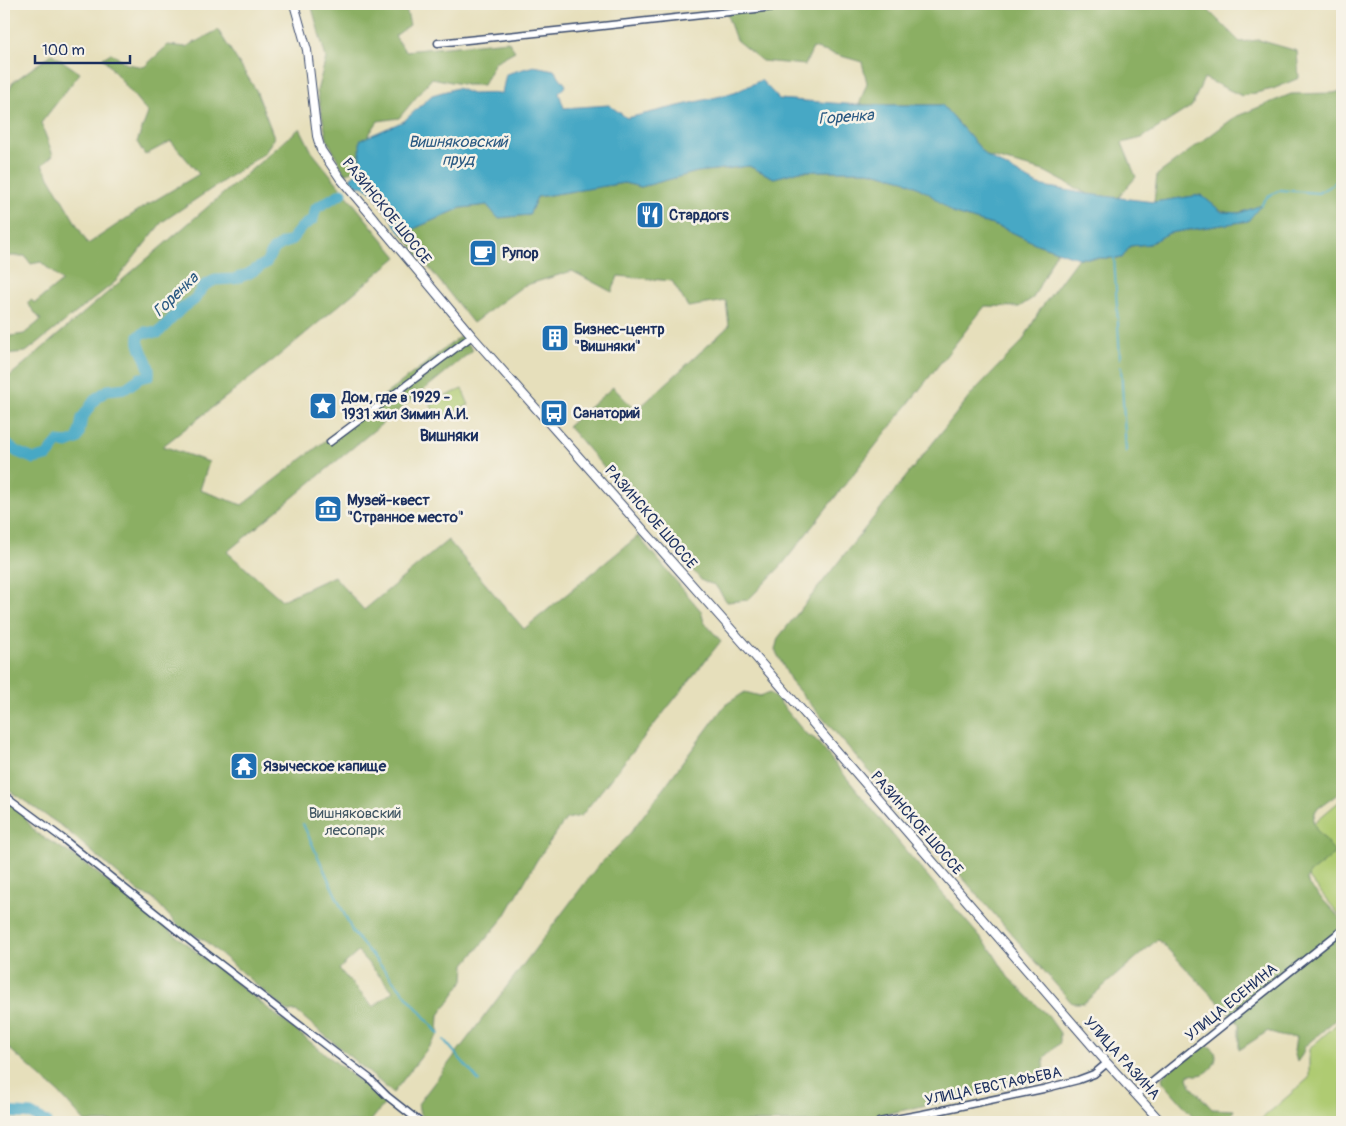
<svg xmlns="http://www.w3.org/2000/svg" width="1346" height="1126" viewBox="0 0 1346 1126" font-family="Pangolin,sans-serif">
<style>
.green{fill:#afcb72;stroke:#657d68}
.forest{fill:#8baf64;stroke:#536f61;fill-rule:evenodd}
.water{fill:#46a8c5;stroke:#306c92}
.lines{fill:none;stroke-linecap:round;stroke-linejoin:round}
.stream{stroke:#46a8c5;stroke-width:2}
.river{stroke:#46a8c5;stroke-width:11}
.minor-casing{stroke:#39496c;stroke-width:9}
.major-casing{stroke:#39496c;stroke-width:10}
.minor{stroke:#fff;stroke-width:6}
.major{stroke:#fff;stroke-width:8}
.labels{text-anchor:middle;stroke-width:5;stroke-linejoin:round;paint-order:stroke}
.street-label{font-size:15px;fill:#1b2f5e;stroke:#f7f3e8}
.poi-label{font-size:15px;font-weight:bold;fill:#1b2f5e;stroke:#f7f3e8;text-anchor:start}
.park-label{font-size:15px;fill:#405663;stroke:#f7f3e8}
.water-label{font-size:16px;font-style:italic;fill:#2a5982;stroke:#f7f3e8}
.neighbourhood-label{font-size:16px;font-weight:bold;fill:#1b2f5e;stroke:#f7f3e8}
</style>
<rect width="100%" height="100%" fill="#f7f3e8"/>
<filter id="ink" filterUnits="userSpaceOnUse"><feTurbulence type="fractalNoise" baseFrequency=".02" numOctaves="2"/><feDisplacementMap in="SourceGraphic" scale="10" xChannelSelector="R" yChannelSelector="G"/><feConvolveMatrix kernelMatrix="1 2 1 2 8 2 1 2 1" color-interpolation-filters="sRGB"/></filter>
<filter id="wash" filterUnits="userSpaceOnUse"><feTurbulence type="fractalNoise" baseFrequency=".0096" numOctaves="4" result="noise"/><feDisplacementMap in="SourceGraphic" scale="20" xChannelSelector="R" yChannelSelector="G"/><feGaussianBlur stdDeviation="1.12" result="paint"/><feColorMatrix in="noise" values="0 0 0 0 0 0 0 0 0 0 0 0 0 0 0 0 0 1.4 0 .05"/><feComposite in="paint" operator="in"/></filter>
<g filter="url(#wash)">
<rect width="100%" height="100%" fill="#e6dfbb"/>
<!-- green -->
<g class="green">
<path d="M 462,389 L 469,405 L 437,419 L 430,403 Z"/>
<path d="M 1342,799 L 1342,918 L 1304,872 L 1310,826 Z"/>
<path d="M 1339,1022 L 1342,1025 L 1342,1122 L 1258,1122 L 1309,1078 L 1309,1049 Z"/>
</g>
<!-- forest -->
<g class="forest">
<path d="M 311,4 L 405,4 L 410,25 L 395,36 L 405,51 L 508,41 L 515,51 L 495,62 L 483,85 L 466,85 L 432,78 L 399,118 L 378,121 L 360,148 L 358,168 L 345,174 L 327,139 L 317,91 L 326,58 Z"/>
<path d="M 723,4 L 1202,4 L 1240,42 L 1259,40 L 1297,51 L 1299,78 L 1273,89 L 1242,96 L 1204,78 L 1192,106 L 1142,138 L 1122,143 L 1136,177 L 1118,198 L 1087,194 L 1044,171 L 987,156 L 942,105 L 859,105 L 867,83 L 862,62 L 813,48 L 805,65 L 762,61 L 736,40 Z"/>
<path d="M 218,30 L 256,90 L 274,137 L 265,153 L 162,222 L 114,283 L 26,352 L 4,354 L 4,337 L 24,334 L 41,320 L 27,303 L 31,300 L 35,303 L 62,281 L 41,262 L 31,264 L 25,256 L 4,256 L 4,102 L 13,82 L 52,54 L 80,73 L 41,123 L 53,155 L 42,165 L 88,244 L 142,208 L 199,174 L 171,141 L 145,155 L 137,142 L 148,113 L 103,58 L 111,53 L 127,64 L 144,67 L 168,45 L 186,47 Z"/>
<path d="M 1342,91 L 1342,791 L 1316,810 L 1313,820 L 1316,829 L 1336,853 L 1309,874 L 1307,880 L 1309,885 L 1342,920 L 1342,1018 L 1340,1016 L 1305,1046 L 1302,1055 L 1297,1062 L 1294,1051 L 1296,1037 C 1286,1038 1277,1036 1268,1031 L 1239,1050 L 1239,1024 L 1158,939 L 1084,1003 L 1072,1003 L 792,683 L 775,650 L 778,638 L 974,391 L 1022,342 L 1041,308 L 1078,258 L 1122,258 L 1130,246 L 1149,244 L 1169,233 L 1248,221 L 1253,208 C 1227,219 1221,211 1201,195 L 1154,202 L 1157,175 L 1235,117 L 1291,94 L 1333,93 Z"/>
<path d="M 300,128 L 312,152 L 370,224 L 397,257 L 276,358 L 163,446 L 209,462 L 200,490 L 242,505 L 461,336 L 473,350 L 362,440 L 227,552 L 282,600 L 334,576 L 364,610 L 448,540 L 524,629 L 638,536 L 701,611 L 704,622 L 721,641 L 581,816 L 566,819 L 537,860 L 505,916 L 465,964 L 464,980 L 439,1015 L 438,1035 L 393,1093 L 296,1011 L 288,1012 L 204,940 L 180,928 L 153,898 L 140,893 L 63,827 L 4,787 L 4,381 ZM 358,952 L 393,991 L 373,1007 L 339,969 Z"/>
<path d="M 749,166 L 774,178 L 800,171 L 869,171 L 904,180 L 928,193 L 955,214 L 1003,228 L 1037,244 L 1057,251 L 1033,298 L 1019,307 L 985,306 L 782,565 L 748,600 L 727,602 L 715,585 L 702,581 L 568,426 L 613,387 L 636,411 L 729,326 L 726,301 L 688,307 L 672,281 L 618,276 L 612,292 L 572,271 L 523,286 L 473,323 L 402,234 L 461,208 L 487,205 L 498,218 L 529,215 L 537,197 L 624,183 L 641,187 L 697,172 Z"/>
<path d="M 745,692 L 760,696 L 770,693 L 778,700 L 805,733 L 815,739 L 906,851 L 992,951 L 1008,977 L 1048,1016 L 1060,1033 L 1060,1043 L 1044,1058 L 1044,1068 L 1031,1082 L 850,1122 L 652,1122 L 637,1118 L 619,1122 L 431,1122 L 420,1114 L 418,1104 L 597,867 L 628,836 L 725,705 Z"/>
<path d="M 4,799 L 19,810 L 36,833 L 78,858 L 386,1102 L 370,1122 L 85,1122 L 59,1093 L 4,1044 Z"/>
<path d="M 1202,1045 C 1227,1047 1214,1075 1198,1075 C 1197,1076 1192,1074 1190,1074 L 1188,1078 L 1191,1086 L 1212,1109 L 1234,1110 L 1229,1119 L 1226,1121 L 1218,1116 L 1207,1122 L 1198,1122 L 1163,1082 L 1162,1078 L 1164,1074 Z"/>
</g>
<!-- water -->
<path class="water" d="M 534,66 L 554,70 L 566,85 L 559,93 L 564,108 L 609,105 L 627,118 L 734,93 L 761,80 L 779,99 L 859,105 L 942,105 L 987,156 L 1038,185 L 1087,194 L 1154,202 L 1201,195 L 1222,212 L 1240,213 L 1261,205 L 1248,221 L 1169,233 L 1149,244 L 1130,246 L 1122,258 L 1078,258 L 1057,251 L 1037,244 L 1003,228 L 955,214 L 928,193 L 904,180 L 869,171 L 800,171 L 774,178 L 749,166 L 697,172 L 641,187 L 624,183 L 537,197 L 529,215 L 498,218 L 487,205 L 461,208 L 402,234 C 394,225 388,215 381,205 C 378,201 375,195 372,192 C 364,183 355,190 350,178 L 360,170 L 360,140 L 404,121 L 432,95 L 457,88 L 472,94 L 502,93 L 506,74 Z"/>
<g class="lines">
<!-- stream -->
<g class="stream">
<path d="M 1261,205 L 1268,196 L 1281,190 L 1318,193 L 1329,187 L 1342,177"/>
<path d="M 1114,256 L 1120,359"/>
<path d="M 1121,367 L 1126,452"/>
<path d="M 303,824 L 353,933 L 439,1034"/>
<path d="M 444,1040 L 479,1081"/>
</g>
<!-- river -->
<g class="river">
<path d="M 4,442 L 17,452 L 34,459 L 47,456 L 58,442 L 67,443 L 77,439 L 79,434 L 82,418 L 96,398 L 108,390 L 126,388 L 140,378 L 149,376 C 151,364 142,355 139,344 C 138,343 139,337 139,336 L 145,332 L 158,333 L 180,310 L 194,300 L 205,285 L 215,280 L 234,279 L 248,274 L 266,263 L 273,250 L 282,244 L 290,241 L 301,228 L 313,219 L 316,208 L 342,193"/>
<path d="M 4,1112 L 31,1114 L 46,1122"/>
</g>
</g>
</g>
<g filter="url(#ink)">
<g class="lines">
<defs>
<g id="minor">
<path d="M 438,43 L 584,28 L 801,4"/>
<path d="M 330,442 L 472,336"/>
<path d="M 4,795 L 62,838 L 194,944 L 337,1054 L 369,1078 L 387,1096 L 420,1122"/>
<path d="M 1136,1095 L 1342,930"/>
<path d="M 879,1122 L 923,1114 L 1043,1089 L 1078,1080 L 1094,1074 L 1107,1063"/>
</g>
<path id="major" d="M 294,4 L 307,50 L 317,136 L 321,150 L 340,178 L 472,336 L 754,655 L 1107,1063 L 1161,1122"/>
</defs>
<!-- minor casing -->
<use href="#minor" class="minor-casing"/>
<!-- major casing -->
<use href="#major" class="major-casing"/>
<!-- minor -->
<use href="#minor" class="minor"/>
<!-- major -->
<use href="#major" class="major"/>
</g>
</g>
<!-- icons -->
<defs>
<symbol id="restaurant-square" viewBox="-11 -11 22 22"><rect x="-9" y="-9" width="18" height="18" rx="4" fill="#1f6fb2" stroke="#f7f3e8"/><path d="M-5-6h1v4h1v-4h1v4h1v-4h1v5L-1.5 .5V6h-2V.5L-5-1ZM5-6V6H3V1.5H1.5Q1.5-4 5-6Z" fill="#fff"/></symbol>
<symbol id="cafe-square" viewBox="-11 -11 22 22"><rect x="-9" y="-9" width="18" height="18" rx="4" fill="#1f6fb2" stroke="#f7f3e8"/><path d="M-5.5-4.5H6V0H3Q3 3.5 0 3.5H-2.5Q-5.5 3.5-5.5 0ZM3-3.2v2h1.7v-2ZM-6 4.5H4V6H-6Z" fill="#fff"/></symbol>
<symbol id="building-square" viewBox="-11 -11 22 22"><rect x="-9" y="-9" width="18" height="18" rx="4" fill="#1f6fb2" stroke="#f7f3e8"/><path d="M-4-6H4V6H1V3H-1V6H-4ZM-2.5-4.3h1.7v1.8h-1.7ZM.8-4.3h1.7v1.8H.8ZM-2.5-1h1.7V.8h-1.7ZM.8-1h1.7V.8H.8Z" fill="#fff"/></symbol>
<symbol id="sight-square" viewBox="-11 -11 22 22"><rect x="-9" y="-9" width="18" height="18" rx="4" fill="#1f6fb2" stroke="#f7f3e8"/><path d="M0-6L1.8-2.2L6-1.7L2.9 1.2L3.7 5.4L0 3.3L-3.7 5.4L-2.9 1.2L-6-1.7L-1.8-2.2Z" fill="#fff"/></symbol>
<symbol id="bus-square" viewBox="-11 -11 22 22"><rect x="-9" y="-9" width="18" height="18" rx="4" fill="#1f6fb2" stroke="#f7f3e8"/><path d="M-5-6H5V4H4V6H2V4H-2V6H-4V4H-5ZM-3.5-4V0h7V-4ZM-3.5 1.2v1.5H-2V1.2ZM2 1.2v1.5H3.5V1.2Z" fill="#fff"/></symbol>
<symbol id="museum-square" viewBox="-11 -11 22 22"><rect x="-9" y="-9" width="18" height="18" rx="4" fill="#1f6fb2" stroke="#f7f3e8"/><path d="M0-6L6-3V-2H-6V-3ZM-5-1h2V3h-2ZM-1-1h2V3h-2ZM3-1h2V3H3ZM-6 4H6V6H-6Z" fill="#fff"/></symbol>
<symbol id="temple-square" viewBox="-11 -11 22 22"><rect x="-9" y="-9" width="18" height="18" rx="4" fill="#1f6fb2" stroke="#f7f3e8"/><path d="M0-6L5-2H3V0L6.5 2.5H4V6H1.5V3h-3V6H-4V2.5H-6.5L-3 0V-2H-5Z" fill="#fff"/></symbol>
</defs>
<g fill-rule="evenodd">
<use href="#restaurant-square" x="634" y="199" width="32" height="32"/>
<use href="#cafe-square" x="467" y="237" width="32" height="32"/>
<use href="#building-square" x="539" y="322" width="32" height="32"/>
<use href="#sight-square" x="307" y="390" width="32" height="32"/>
<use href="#bus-square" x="538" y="397" width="32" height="32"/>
<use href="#museum-square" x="312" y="493" width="32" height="32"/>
<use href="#temple-square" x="228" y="750" width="32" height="32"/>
</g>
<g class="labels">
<!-- street labels -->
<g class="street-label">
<text transform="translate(387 211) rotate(51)" y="5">РАЗИНСКОЕ ШОССЕ</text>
<text transform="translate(651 517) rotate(49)" y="5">РАЗИНСКОЕ ШОССЕ</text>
<text transform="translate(917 823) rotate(49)" y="5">РАЗИНСКОЕ ШОССЕ</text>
<text transform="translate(1231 1002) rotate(-39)" y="5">УЛИЦА ЕСЕНИНА</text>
<text transform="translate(1122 1058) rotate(48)" y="5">УЛИЦА РАЗИНА</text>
<text transform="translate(993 1086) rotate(-12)" y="5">УЛИЦА ЕВСТАФЬЕВА</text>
</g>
<!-- poi labels -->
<g class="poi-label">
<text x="669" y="220">Стардогs</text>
<text x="502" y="258">Рупор</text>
<text x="574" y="334">Бизнес-центр<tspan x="574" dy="17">"Вишняки"</tspan></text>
<text x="342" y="402">Дом, где в 1929 -<tspan x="342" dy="17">1931 жил Зимин А.И.</tspan></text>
<text x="573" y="418">Санаторий</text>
<text x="347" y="505">Музей-квест<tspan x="347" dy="17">"Странное место"</tspan></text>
<text x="263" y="771">Языческое капище</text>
</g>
<!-- park labels -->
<g class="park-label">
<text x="355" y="818">Вишняковский<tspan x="355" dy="17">лесопарк</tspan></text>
</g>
<!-- water labels -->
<g class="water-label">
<text transform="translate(846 116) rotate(-4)" y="6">Горенка</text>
<text x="458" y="147">Вишняковский<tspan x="458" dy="18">пруд</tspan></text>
<text transform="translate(175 294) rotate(-44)" y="6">Горенка</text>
</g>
<!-- neighbourhood labels -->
<g class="neighbourhood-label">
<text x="449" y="441">Вишняки</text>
</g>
</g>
<!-- margin -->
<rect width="1346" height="1126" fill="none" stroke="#f7f3e8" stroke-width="20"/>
<!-- scale -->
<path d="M35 55v8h95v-8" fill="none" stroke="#1b2f5e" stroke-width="2.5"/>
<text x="42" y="55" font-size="15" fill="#1b2f5e" stroke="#f7f3e8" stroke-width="4" paint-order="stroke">100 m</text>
</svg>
